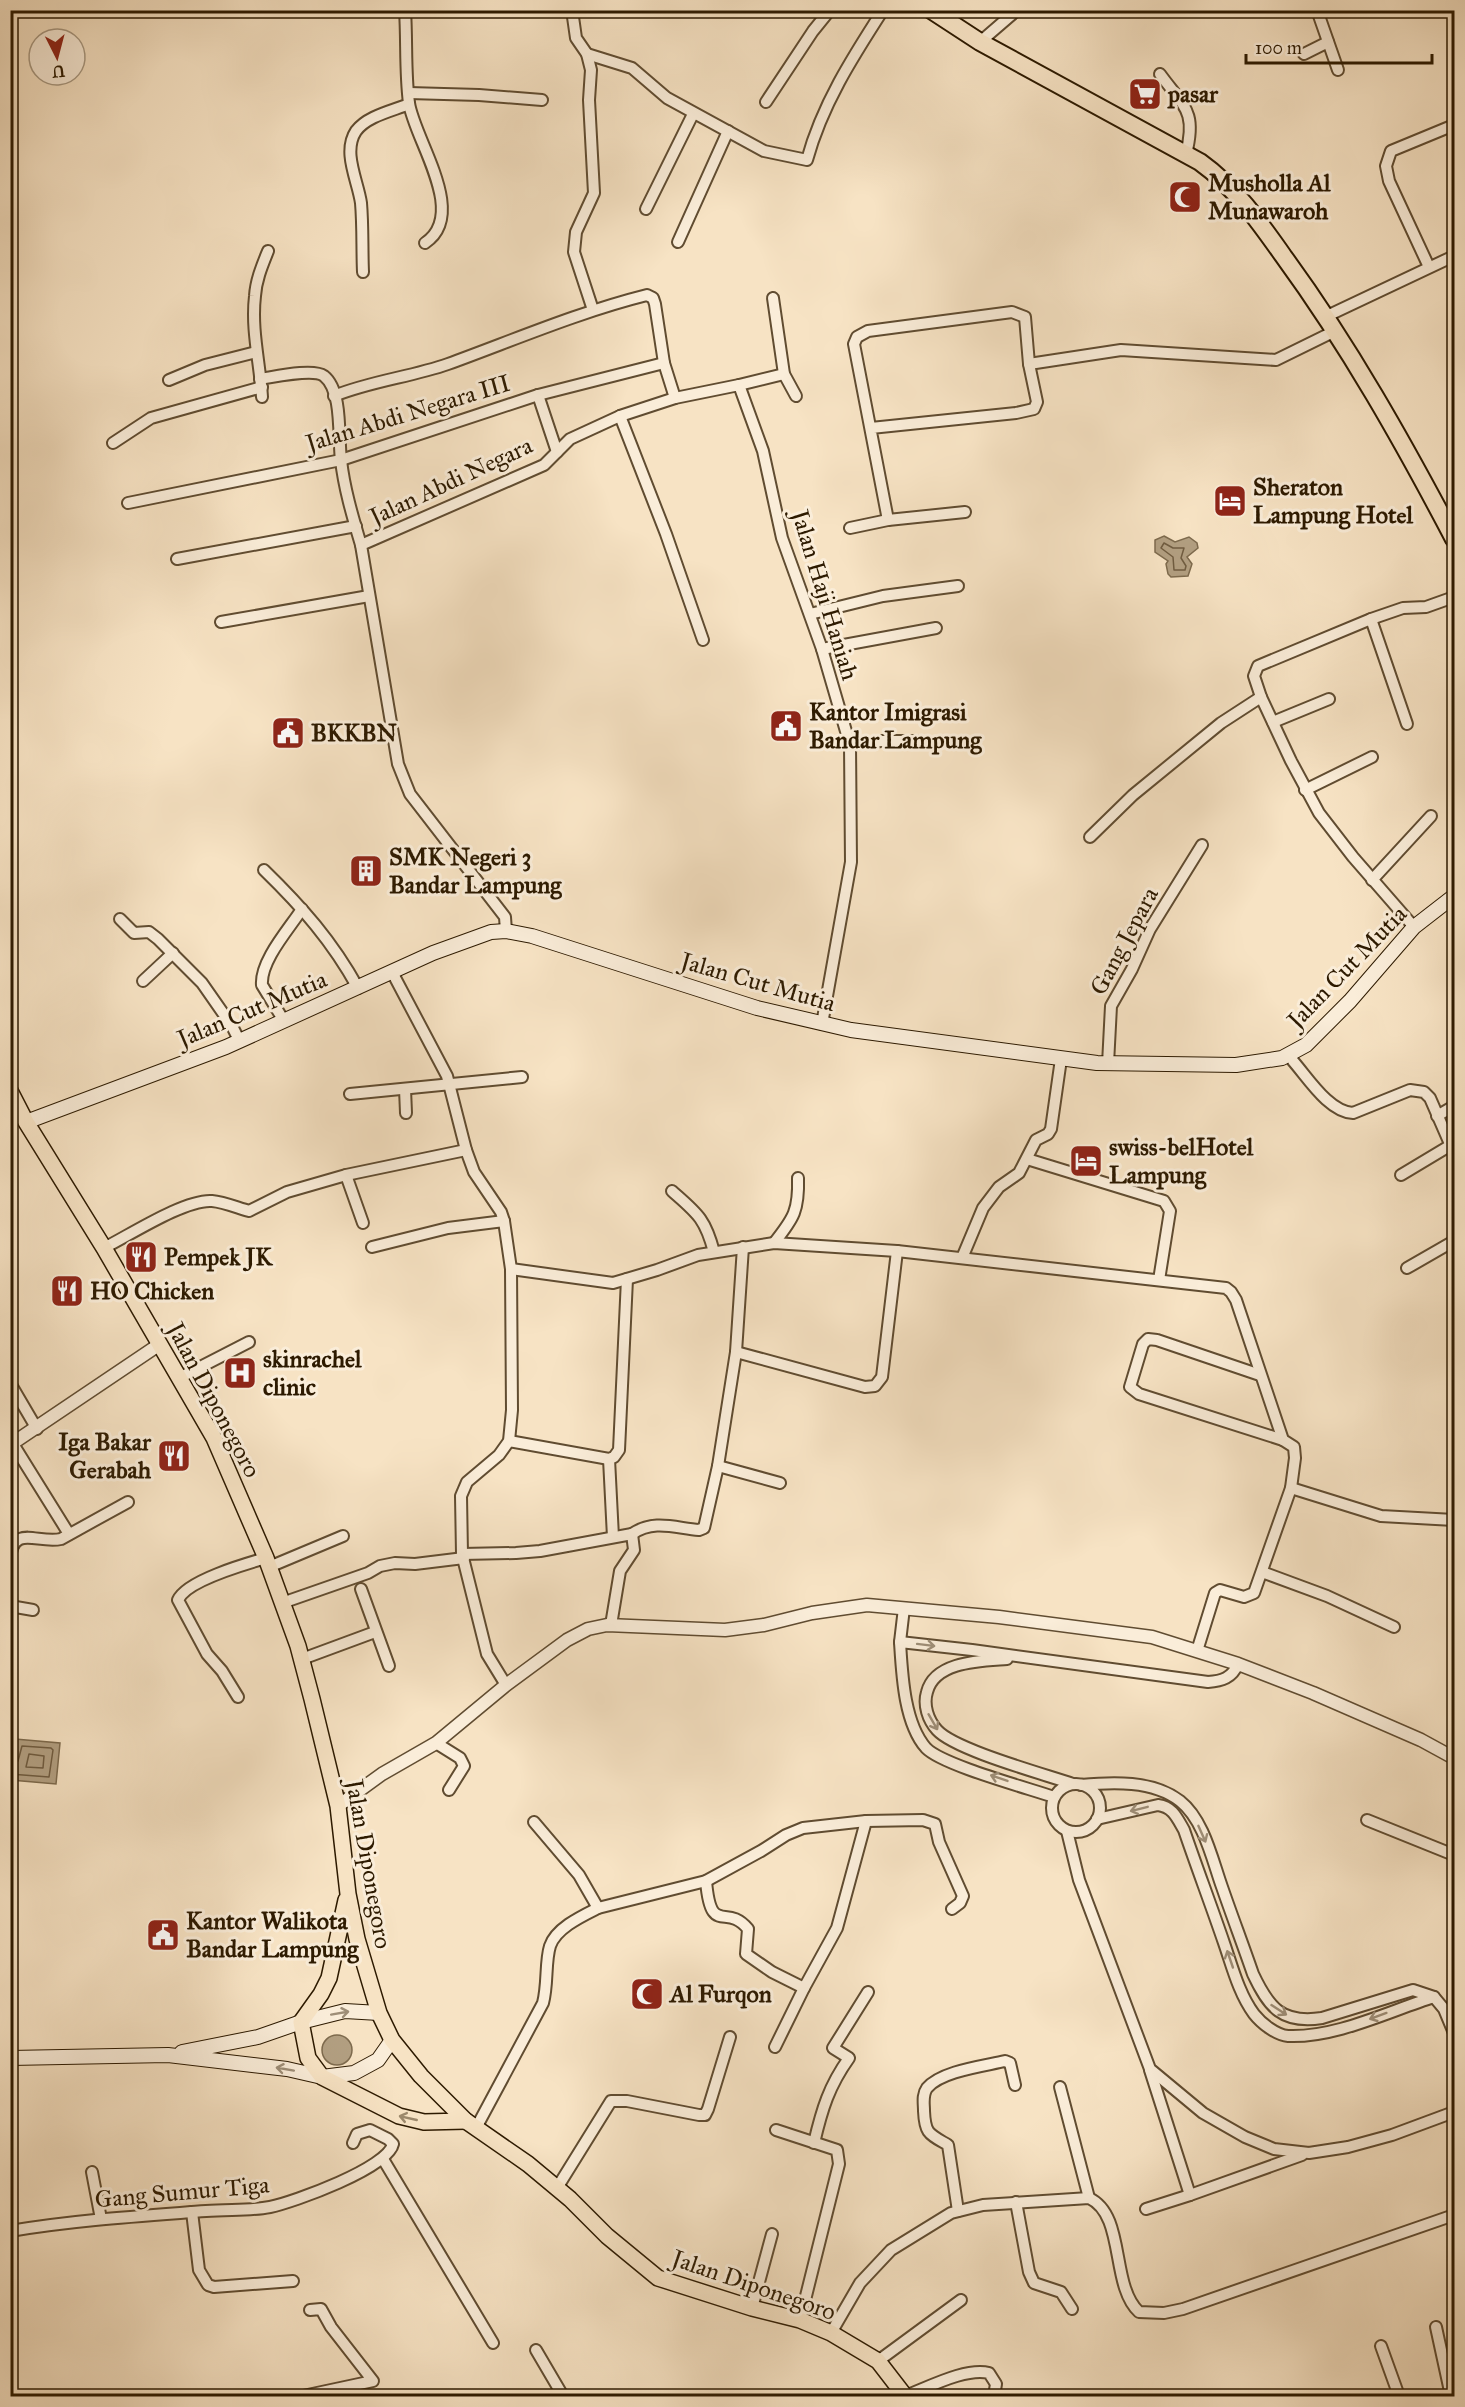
<svg xmlns="http://www.w3.org/2000/svg" width="1465" height="2407" viewBox="0 0 1465 2407" font-family="'IM FELL Great Primer',serif">
<style>
.water{fill:#b29f81;stroke:#7d6a4d;stroke-width:1.5}
.lines{fill:none;stroke-linecap:round;stroke-linejoin:round}
.shore{stroke:#705c40;stroke-width:1.5}
.minor-casing{stroke:#604c31;stroke-width:14}
.tertiary-casing{stroke:#604c31;stroke-width:15}
.secondary-casing{stroke:#2d1a00;stroke-width:16}
.primary-casing{stroke:#2d1a00;stroke-width:18}
.trunk-casing{stroke:#2d1a00;stroke-width:20}
.minor{stroke:#faedd9;stroke-width:10}
.tertiary{stroke:#faedd9;stroke-width:12}
.secondary{stroke:#faedd9;stroke-width:14}
.primary{stroke:#f7e3c4;stroke-width:15}
.trunk{stroke:#f7e3c4;stroke-width:16}
.oneway{stroke:#9e8e77}
.oneway2{stroke:#9c896c}
.labels{text-anchor:middle;stroke-width:6;stroke-linejoin:round;paint-order:stroke}
.poi-label{font-size:24px;font-weight:bold;fill:#2d1a00;stroke:#faedd9;text-anchor:start}
.street-label{font-size:24px;fill:#2d1a00;stroke:#faedd9}
</style>
<rect width="100%" height="100%" fill="#f7e3c4"/>
<filter id="stains"><feTurbulence type="fractalNoise" baseFrequency=".00333" numOctaves="4"/><feColorMatrix values="0 0 0 0 .2 0 0 0 0 .09 0 0 0 0 .02 0 0 0 .5 -.17"/></filter>
<radialGradient id="worn" r=".72"><stop offset=".6" stop-color="#630" stop-opacity="0"/><stop offset="1" stop-color="#630" stop-opacity=".3"/></radialGradient>
<!-- water -->
<g class="water">
<path d="M 1164,536 L 1175,542 L 1189,537 L 1197,543 L 1198,548 L 1187,557 L 1192,564 L 1188,576 L 1171,577 L 1168,574 L 1166,564 L 1168,561 L 1155,552 L 1155,540 Z"/>
<path d="M 15,1739 L 60,1743 L 56,1784 L 11,1780 Z"/>
<circle cx="337" cy="2050" r="15"/>
</g>
<g class="lines">
<!-- shore -->
<g class="shore">
<path d="M 1164,543 L 1173,548 L 1184,548 L 1181,558 L 1186,566 L 1185,570 L 1174,570 L 1173,557 L 1161,548 Z"/>
<path d="M 29,1754 L 44,1756 L 43,1768 L 26,1767 Z"/>
<path d="M 10,1764 L 18,1761 L 22,1746 L 51,1748 L 53,1750 L 49,1777 L 10,1774"/>
</g>
<defs>
<g id="minor">
<path d="M 405,10 C 407,41 405,73 409,103 C 414,139 469,214 425,243"/>
<path d="M 572,10 L 576,38 L 587,54 L 591,70 L 589,100 L 594,193 L 576,232 L 574,252 L 593,310"/>
<path d="M 1317,10 L 1338,70"/>
<path d="M 980,42 L 1017,10"/>
<path d="M 587,54 L 632,68 L 667,98 L 764,151 L 807,160 C 822,105 852,58 883,10"/>
<path d="M 1304,54 L 1328,42"/>
<path d="M 1160,74 C 1184,107 1197,111 1186,154"/>
<path d="M 409,93 L 479,95 L 542,100"/>
<path d="M 766,102 L 813,31 L 830,10"/>
<path d="M 646,209 L 693,114"/>
<path d="M 678,242 L 728,131"/>
<path d="M 1429,267 L 1389,181 L 1386,166 L 1391,151 L 1454,125"/>
<path d="M 363,272 C 362,249 363,226 361,203 C 358,181 342,152 356,131 C 367,116 392,111 409,104"/>
<path d="M 773,298 L 784,374 L 796,396"/>
<path d="M 1327,316 L 1454,256"/>
<path d="M 1029,364 L 1121,350 L 1276,360 L 1335,331"/>
<path d="M 260,379 C 274,377 313,368 324,376 C 343,391 338,438 341,460 C 344,488 353,518 361,545"/>
<path d="M 169,380 L 205,365 L 256,352"/>
<path d="M 739,385 L 784,374"/>
<path d="M 538,395 L 557,452"/>
<path d="M 334,396 C 371,381 411,377 448,364 C 514,340 579,312 647,295 L 653,298 L 655,304 L 664,363 L 675,398"/>
<path d="M 262,397 C 260,363 251,330 255,296 C 256,280 262,266 268,251"/>
<path d="M 620,416 L 666,534 L 703,640"/>
<path d="M 871,428 L 1016,413 L 1034,409 L 1037,402 L 1029,364 L 1025,317 L 1012,312 L 868,331 L 857,337 L 854,344 L 888,520"/>
<path d="M 113,443 L 151,418 L 262,387"/>
<path d="M 128,503 L 341,460 L 538,395 L 664,363"/>
<path d="M 850,528 L 888,520 L 965,512"/>
<path d="M 177,559 L 356,526"/>
<path d="M 810,614 L 883,596 L 958,586"/>
<path d="M 1371,619 L 1407,724"/>
<path d="M 221,622 L 369,596"/>
<path d="M 822,649 L 936,628"/>
<path d="M 1273,722 L 1329,699"/>
<path d="M 850,745 L 881,741 L 918,741"/>
<path d="M 1305,790 L 1372,757"/>
<path d="M 1090,837 L 1133,795 L 1221,723 L 1261,697"/>
<path d="M 264,870 C 302,907 332,941 358,988"/>
<path d="M 1372,880 L 1431,816"/>
<path d="M 120,919 L 134,933 L 149,932 L 158,939 L 202,983 L 232,1026 L 239,1040"/>
<path d="M 1414,927 L 1353,857 L 1319,813 L 1291,761 L 1261,697 L 1254,676 L 1258,666 L 1371,619 L 1403,608 L 1426,607 L 1454,597"/>
<path d="M 506,931 L 505,917 L 410,794 L 398,764 L 361,545 L 544,465 L 570,439 L 620,416 L 675,398 L 739,385 L 763,451 L 782,538 L 822,649 L 850,745 L 851,862 L 822,1024"/>
<path d="M 392,972 L 447,1076 L 466,1150 L 474,1172 L 501,1212 L 504,1221 L 511,1269 L 512,1410 L 509,1441 L 499,1455 L 467,1482 L 461,1496 L 462,1554 L 487,1654 L 506,1685"/>
<path d="M 143,981 L 173,953"/>
<path d="M 284,1021 L 262,985 C 260,961 289,929 302,909"/>
<path d="M 1291,1054 L 1293,1061 C 1308,1078 1329,1112 1353,1113 L 1410,1090 L 1424,1092 L 1430,1098 L 1454,1153"/>
<path d="M 1108,1064 L 1111,1006 L 1132,969 L 1150,929 L 1202,845"/>
<path d="M 405,1089 L 406,1113"/>
<path d="M 350,1094 L 522,1077"/>
<path d="M 1437,1116 L 1454,1106"/>
<path d="M 1027,1159 L 1164,1201 L 1170,1211 L 1159,1280"/>
<path d="M 346,1175 L 363,1223"/>
<path d="M 1401,1175 L 1451,1145"/>
<path d="M 672,1191 C 697,1213 705,1218 714,1252"/>
<path d="M 774,1243 C 794,1218 799,1210 798,1178"/>
<path d="M 372,1247 L 448,1228 L 504,1221"/>
<path d="M 104,1248 C 130,1235 185,1199 212,1201 C 224,1202 238,1208 249,1211 L 287,1192 L 346,1175 L 466,1150"/>
<path d="M 962,1258 L 983,1208 L 999,1187 L 1019,1173 L 1036,1140 L 1048,1134 L 1051,1129 L 1061,1059"/>
<path d="M 1407,1268 L 1454,1241"/>
<path d="M 511,1269 L 613,1283 L 657,1270 L 698,1255 L 774,1243 L 897,1251 L 1226,1288 L 1231,1292 L 1236,1300 L 1283,1440 L 1294,1447 L 1295,1458 L 1291,1488 L 1254,1593 L 1244,1597 L 1220,1590 L 1215,1593 L 1197,1651"/>
<path d="M 736,1352 L 865,1387 L 875,1386 L 882,1377 L 897,1251"/>
<path d="M 1260,1375 L 1157,1340 L 1148,1339 L 1143,1344 L 1130,1387 L 1139,1394 L 1283,1440"/>
<path d="M 179,1378 L 249,1342"/>
<path d="M 10,1383 L 37,1429"/>
<path d="M 509,1441 L 609,1459 L 614,1457 L 619,1450 L 627,1279"/>
<path d="M 13,1444 L 69,1534"/>
<path d="M 609,1459 L 613,1537"/>
<path d="M 718,1466 L 780,1483"/>
<path d="M 1291,1488 L 1381,1516 L 1454,1520"/>
<path d="M 632,1534 C 654,1519 675,1528 699,1530 L 704,1528 L 718,1466 L 736,1352 L 743,1247"/>
<path d="M 462,1554 L 516,1553 L 540,1551 L 632,1534 L 634,1550 L 620,1571 L 611,1625"/>
<path d="M 10,1558 C 14,1524 37,1544 61,1539 L 128,1502"/>
<path d="M 269,1567 L 343,1536"/>
<path d="M 1262,1572 L 1327,1596 L 1394,1627"/>
<path d="M 361,1589 L 389,1666"/>
<path d="M 282,1603 L 368,1573 L 380,1566 L 395,1563 L 415,1564 L 464,1558"/>
<path d="M 10,1606 L 33,1610"/>
<path d="M 900,1642 L 904,1608"/>
<path d="M 302,1659 L 375,1632"/>
<path d="M 1007,1659 C 981,1661 935,1661 927,1692 C 923,1705 928,1720 937,1730 C 955,1750 1044,1774 1073,1784"/>
<path d="M 238,1697 L 222,1671 L 207,1654 L 178,1600 C 186,1581 245,1564 266,1558"/>
<path d="M 436,1743 L 460,1758 L 464,1766 L 449,1790"/>
<circle cx="1076" cy="1808" r="24"/>
<path d="M 1081,1785 C 1112,1782 1153,1780 1180,1801 C 1204,1820 1212,1859 1222,1887 C 1232,1916 1243,1945 1253,1974 C 1269,2008 1282,2024 1322,2018 L 1413,1990 L 1434,1997 L 1444,2009 L 1454,2033"/>
<path d="M 1054,1797 C 1028,1788 942,1765 926,1748 C 904,1723 902,1674 900,1642 L 972,1650 L 1208,1682 C 1222,1681 1232,1678 1238,1664"/>
<path d="M 1097,1819 L 1158,1805 C 1173,1807 1177,1818 1184,1830 C 1197,1868 1211,1905 1224,1943 C 1232,1966 1239,1994 1254,2014 C 1261,2023 1276,2035 1288,2036 C 1336,2038 1389,2011 1434,1997"/>
<path d="M 1367,1820 L 1454,1855"/>
<path d="M 534,1822 L 579,1875 L 598,1908"/>
<path d="M 1067,1831 L 1079,1880 L 1150,2069 L 1203,2113 L 1245,2137 L 1274,2149 L 1309,2153 L 1348,2147 L 1392,2135 L 1454,2112"/>
<path d="M 706,1881 C 711,1938 726,1902 748,1929 L 746,1954 L 772,1972 L 804,1988"/>
<path d="M 775,2047 L 804,1988 L 837,1928 L 866,1821"/>
<path d="M 1150,2070 L 1190,2195"/>
<path d="M 1060,2087 L 1089,2198"/>
<path d="M 476,2128 L 543,2003 C 548,1984 545,1962 550,1946 C 556,1928 582,1916 598,1908 L 706,1881 L 761,1851 L 786,1835 L 803,1828 L 866,1821 L 923,1820 L 935,1824 L 939,1842 L 963,1896 L 960,1903 L 952,1909"/>
<path d="M 776,2130 L 837,2150 L 839,2164 L 800,2320"/>
<path d="M 814,2143 C 822,2109 829,2086 849,2058 L 833,2048 L 868,1992"/>
<path d="M 383,2159 L 493,2343"/>
<path d="M 92,2172 L 101,2219"/>
<path d="M 557,2188 L 611,2101 L 627,2101 L 699,2115 L 705,2115 L 708,2109 L 730,2037"/>
<path d="M 1016,2202 L 1029,2272 L 1034,2283 L 1061,2292 L 1072,2309"/>
<path d="M 1146,2209 L 1190,2195 L 1302,2155"/>
<path d="M 958,2211 L 948,2145 C 929,2134 925,2134 924,2111 C 924,2103 922,2095 927,2088 C 941,2071 984,2066 1005,2061 L 1010,2063 L 1015,2085"/>
<path d="M 192,2212 L 199,2270 L 208,2285 L 214,2287 L 293,2281"/>
<path d="M 10,2231 C 75,2220 141,2216 206,2211 C 228,2209 249,2211 270,2207 C 294,2202 388,2168 393,2144 L 388,2139 L 370,2130 L 357,2134 L 353,2143"/>
<path d="M 752,2308 L 772,2234"/>
<path d="M 1436,2327 L 1451,2396"/>
<path d="M 831,2333 L 860,2283 L 891,2250 L 951,2213 L 983,2205 L 1089,2198 C 1126,2215 1110,2285 1139,2312 L 1164,2313 L 1183,2309 L 1454,2215"/>
<path d="M 1381,2346 L 1399,2396"/>
<path d="M 536,2350 L 563,2396"/>
<path d="M 878,2361 L 961,2300"/>
<path d="M 303,2396 L 373,2381 L 331,2327 L 321,2309 L 310,2310"/>
<path d="M 905,2396 C 927,2388 966,2367 989,2373 L 996,2384 L 994,2396"/>
</g>
<g id="tertiary">
<path d="M 10,1445 L 160,1344"/>
<path d="M 338,1806 L 382,1774 L 436,1743 L 506,1685 L 567,1640 L 588,1629 L 607,1625 L 725,1630 L 764,1625 L 812,1613 L 867,1605 L 999,1617 L 1152,1637 L 1238,1664 L 1313,1693 L 1421,1740 L 1454,1758"/>
</g>
<g id="secondary">
<path d="M 26,1122 L 226,1047 L 433,953 L 491,932 L 506,931 L 532,936 L 757,1008 L 851,1030 L 1097,1063 L 1236,1065 L 1282,1058 L 1306,1045 L 1350,1001 L 1414,927 L 1454,896"/>
<path d="M 182,2052 L 258,2037 L 301,2022 L 345,2011 L 379,2013"/>
<path d="M 10,2058 L 168,2055 L 287,2069 L 322,2077 L 354,2073 L 378,2060 L 392,2040"/>
</g>
<g id="primary">
<path d="M 10,1091 L 26,1122 L 104,1248 L 214,1438 L 266,1558 L 298,1646 L 312,1699 L 338,1806 L 348,1894 L 357,1939 L 379,2013 L 392,2040 L 421,2076 L 466,2121 L 528,2164 L 570,2199 L 607,2236 L 658,2278 L 752,2308 L 800,2320 L 831,2333 L 878,2361 L 905,2396"/>
<path d="M 346,1900 L 329,1978 L 321,1994 L 301,2022 L 308,2058 L 322,2077 L 399,2116 L 424,2122 L 466,2121"/>
</g>
<path id="trunk" d="M 931,10 L 980,42 L 1200,162 C 1235,187 1260,223 1284,257 C 1349,346 1403,442 1454,539"/>
</defs>
<!-- minor casing -->
<use href="#minor" class="minor-casing"/>
<!-- tertiary casing -->
<use href="#tertiary" class="tertiary-casing"/>
<!-- secondary casing -->
<use href="#secondary" class="secondary-casing"/>
<!-- primary casing -->
<use href="#primary" class="primary-casing"/>
<!-- trunk casing -->
<use href="#trunk" class="trunk-casing"/>
<!-- minor -->
<use href="#minor" class="minor"/>
<!-- tertiary -->
<use href="#tertiary" class="tertiary"/>
<!-- secondary -->
<use href="#secondary" class="secondary"/>
<!-- primary -->
<use href="#primary" class="primary"/>
<!-- trunk -->
<use href="#trunk" class="trunk"/>
</g>
<!-- one-way arrows -->
<defs><path id="oneway-shaft" d="M-6 0H5M1.5-3L5.5 0L1.5 3" fill="none" stroke-width="1.6" stroke-linecap="round" stroke-linejoin="round" transform="scale(1.5)"/></defs>
<g class="oneway">
<use href="#oneway-shaft" transform="translate(926 1645) rotate(7)"/>
<use href="#oneway-shaft" transform="translate(933 1722) rotate(60)"/>
<use href="#oneway-shaft" transform="translate(999 1778) rotate(-161)"/>
<use href="#oneway-shaft" transform="translate(1139 1809) rotate(166)"/>
<use href="#oneway-shaft" transform="translate(1202 1834) rotate(66)"/>
<use href="#oneway-shaft" transform="translate(1230 1959) rotate(-109)"/>
<use href="#oneway-shaft" transform="translate(1279 2010) rotate(33)"/>
<use href="#oneway-shaft" transform="translate(340 2013) rotate(-10)"/>
<use href="#oneway-shaft" transform="translate(1378 2016) rotate(160)"/>
<use href="#oneway-shaft" transform="translate(285 2069) rotate(-170)"/>
</g>
<use class="oneway2" href="#oneway-shaft" transform="translate(408 2118) rotate(-167)"/>
<!-- icons -->
<defs>
<symbol id="supermarket-square" viewBox="-11 -11 22 22"><rect x="-9" y="-9" width="18" height="18" rx="4" fill="#8f2418" stroke="#faedd9"/><path d="M-6-5.5h2.5l.6 2H6L4.5 2H-2.5L-4.4-4H-6ZM-1.5 3.2a1.3 1.3 0 1 0 .1 0ZM3 3.2a1.3 1.3 0 1 0 .1 0Z" fill="#fff"/></symbol>
<symbol id="mosque-square" viewBox="-11 -11 22 22"><rect x="-9" y="-9" width="18" height="18" rx="4" fill="#8f2418" stroke="#faedd9"/><path d="M3.5-4.9A6 6 0 1 0 3.5 4.9A5 5 0 1 1 3.5-4.9Z" fill="#fff"/></symbol>
<symbol id="hotel-square" viewBox="-11 -11 22 22"><rect x="-9" y="-9" width="18" height="18" rx="4" fill="#8f2418" stroke="#faedd9"/><path d="M-6-4.5h1.5V1H6V5H4.5V3h-9V5H-6ZM-4 0a1.8 1.8 0 1 1 3.6 0ZM.5 0V-2.5h3Q6-2.5 6 0Z" fill="#fff"/></symbol>
<symbol id="civic-square" viewBox="-11 -11 22 22"><rect x="-9" y="-9" width="18" height="18" rx="4" fill="#8f2418" stroke="#faedd9"/><path d="M-.6-6.5H3V-4.5H.6V-3L4-1V1h2V6H-6V1h2V-1L-.6-3ZM-1.2 2.5V6h2.4V2.5Z" fill="#fff"/></symbol>
<symbol id="building-square" viewBox="-11 -11 22 22"><rect x="-9" y="-9" width="18" height="18" rx="4" fill="#8f2418" stroke="#faedd9"/><path d="M-4-6H4V6H1V3H-1V6H-4ZM-2.5-4.3h1.7v1.8h-1.7ZM.8-4.3h1.7v1.8H.8ZM-2.5-1h1.7V.8h-1.7ZM.8-1h1.7V.8H.8Z" fill="#fff"/></symbol>
<symbol id="restaurant-square" viewBox="-11 -11 22 22"><rect x="-9" y="-9" width="18" height="18" rx="4" fill="#8f2418" stroke="#faedd9"/><path d="M-5-6h1v4h1v-4h1v4h1v-4h1v5L-1.5 .5V6h-2V.5L-5-1ZM5-6V6H3V1.5H1.5Q1.5-4 5-6Z" fill="#fff"/></symbol>
<symbol id="hospital-square" viewBox="-11 -11 22 22"><rect x="-9" y="-9" width="18" height="18" rx="4" fill="#8f2418" stroke="#faedd9"/><path d="M-5-5h3v3.5h4V-5h3V5h-3V1.5h-4V5h-3Z" fill="#fff"/></symbol>
</defs>
<g fill-rule="evenodd">
<use href="#supermarket-square" x="1126" y="75" width="38" height="38"/>
<use href="#mosque-square" x="1166" y="178" width="38" height="38"/>
<use href="#hotel-square" x="1211" y="482" width="38" height="38"/>
<use href="#civic-square" x="767" y="707" width="38" height="38"/>
<use href="#civic-square" x="269" y="714" width="38" height="38"/>
<use href="#building-square" x="347" y="852" width="38" height="38"/>
<use href="#hotel-square" x="1067" y="1142" width="38" height="38"/>
<use href="#restaurant-square" x="122" y="1238" width="38" height="38"/>
<use href="#restaurant-square" x="48" y="1272" width="38" height="38"/>
<use href="#hospital-square" x="221" y="1354" width="38" height="38"/>
<use href="#restaurant-square" x="155" y="1437" width="38" height="38"/>
<use href="#civic-square" x="144" y="1916" width="38" height="38"/>
<use href="#mosque-square" x="628" y="1975" width="38" height="38"/>
</g>
<g class="labels">
<!-- poi labels -->
<g class="poi-label">
<text x="1168" y="102">pasar</text>
<text x="1208" y="191">Musholla Al<tspan x="1208" dy="28">Munawaroh</tspan></text>
<text x="1253" y="495">Sheraton<tspan x="1253" dy="28">Lampung Hotel</tspan></text>
<text x="809" y="720">Kantor Imigrasi<tspan x="809" dy="28">Bandar Lampung</tspan></text>
<text x="311" y="741">BKKBN</text>
<text x="389" y="865">SMK Negeri 3<tspan x="389" dy="28">Bandar Lampung</tspan></text>
<text x="1109" y="1155">swiss-belHotel<tspan x="1109" dy="28">Lampung</tspan></text>
<text x="164" y="1265">Pempek JK</text>
<text x="90" y="1299">HO Chicken</text>
<text x="263" y="1367">skinrachel<tspan x="263" dy="28">clinic</tspan></text>
<text x="151" y="1450" text-anchor="end">Iga Bakar<tspan x="151" dy="28">Gerabah</tspan></text>
<text x="186" y="1929">Kantor Walikota<tspan x="186" dy="28">Bandar Lampung</tspan></text>
<text x="670" y="2002">Al Furqon</text>
</g>
<!-- street labels -->
<g class="street-label">
<text transform="translate(408 413) rotate(-17)" y="8">Jalan Abdi Negara III</text>
<text transform="translate(451 481) rotate(-25)" y="8">Jalan Abdi Negara</text>
<text transform="translate(825 595) rotate(73)" y="8">Jalan Haji Haniah</text>
<text transform="translate(1124 941) rotate(-62)" y="8">Gang Jepara</text>
<text transform="translate(1347 967) rotate(-46)" y="8">Jalan Cut Mutia</text>
<text transform="translate(758 982) rotate(16)" y="8">Jalan Cut Mutia</text>
<text transform="translate(252 1009) rotate(-23)" y="8">Jalan Cut Mutia</text>
<text transform="translate(214 1400) rotate(62)" y="8">Jalan Diponegoro</text>
<text transform="translate(369 1864) rotate(80)" y="8">Jalan Diponegoro</text>
<text transform="translate(182 2192) rotate(-5)" y="8">Gang Sumur Tiga</text>
<text transform="translate(754 2285) rotate(19)" y="8">Jalan Diponegoro</text>
</g>
</g>
<!-- margin -->
<rect width="1465" height="2407" fill="none" stroke="#f7e3c4" stroke-width="36"/>
<rect x="12" y="12" width="1441" height="2383" fill="none" stroke="#2d1a00" stroke-width="3"/>
<rect x="18" y="18" width="1429" height="2371" fill="none" stroke="#2d1a00" stroke-width="1.5"/>
<!-- north arrow -->
<g transform="translate(57 57) rotate(174)"><circle r="28" fill="#faedd9" stroke="#a89982" stroke-width="1.5"/>
<path d="M0-4.5L10 22L0 15L-10 22Z" fill="#8f2418"/>
<text y="-9" font-size="16" font-weight="bold" text-anchor="middle" fill="#2d1a00">U</text>
</g>
<!-- scale -->
<path d="M1246 54v9h186v-9" fill="none" stroke="#2d1a00" stroke-width="3"/>
<text x="1255" y="54" font-size="18" fill="#2d1a00" stroke="#faedd9" stroke-width="4.5" paint-order="stroke">100 m</text>
<rect width="100%" height="100%" filter="url(#stains)"/>
<rect width="100%" height="100%" fill="url(#worn)"/>
</svg>
